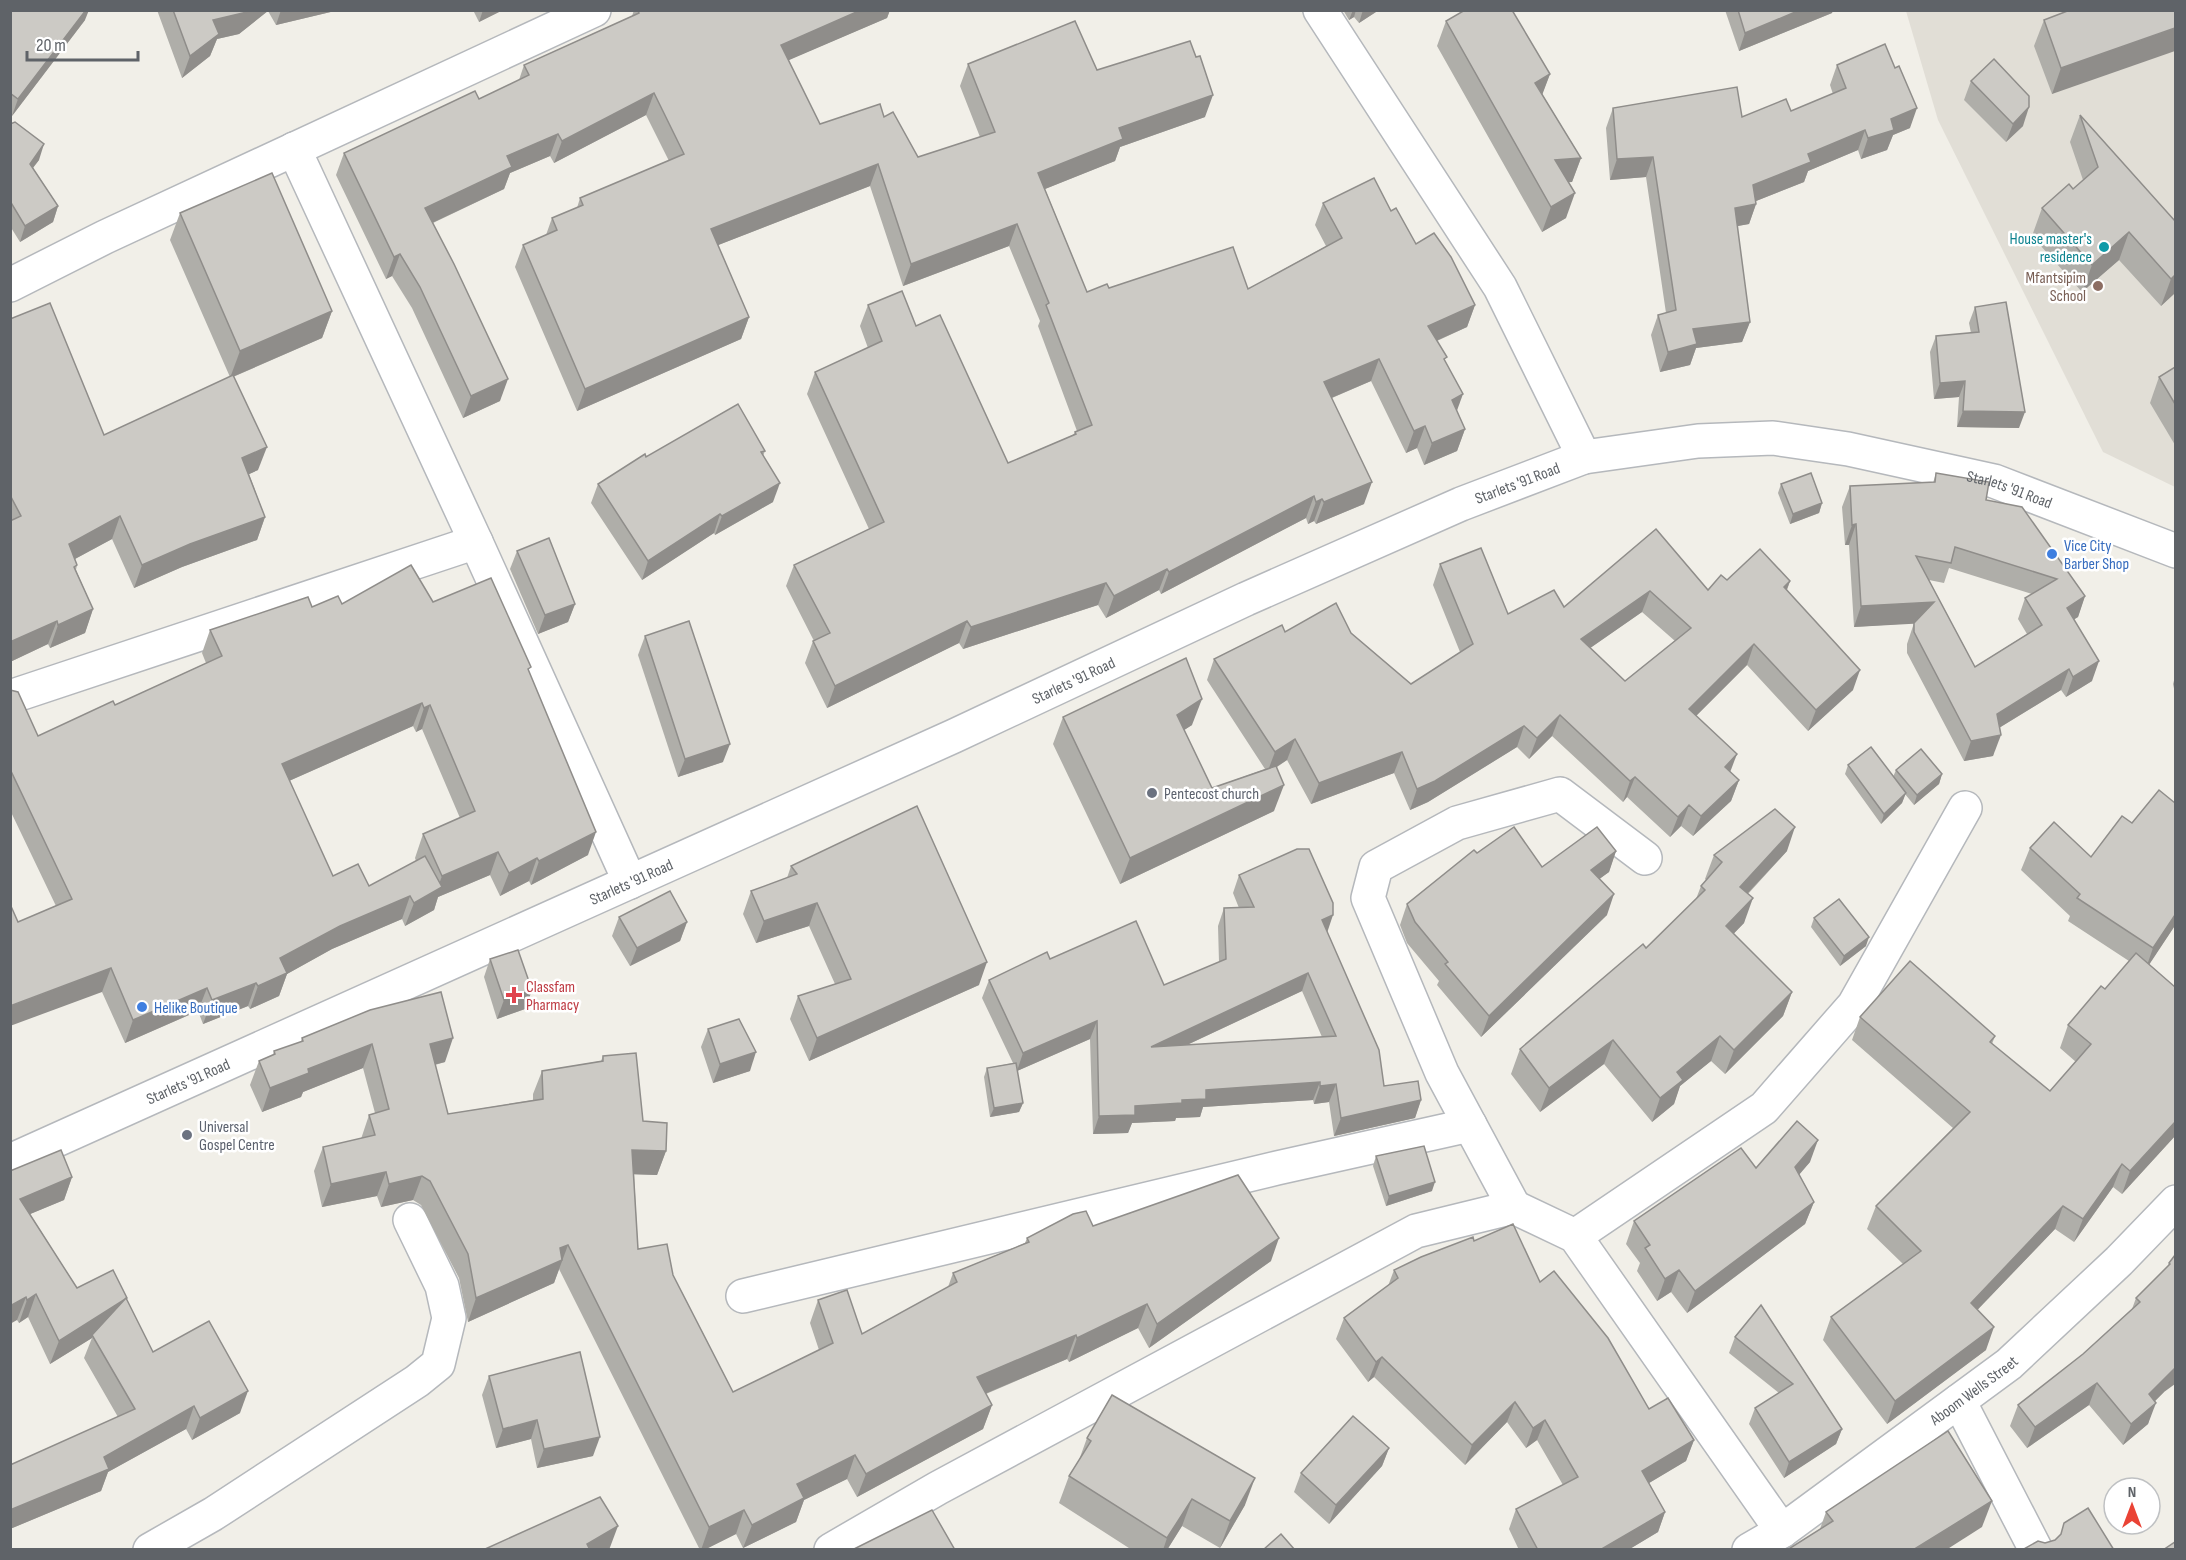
<svg xmlns="http://www.w3.org/2000/svg" width="2186" height="1560" viewBox="0 0 2186 1560" font-family="'Sofia Sans Condensed',sans-serif">
<style>
.education{fill:#e1ded6}
.lines{fill:none;stroke-linecap:round;stroke-linejoin:round}
.minor-casing{stroke:#b5b8bc;stroke-width:36}
.tertiary-casing{stroke:#b5b8bc;stroke-width:36}
.minor{stroke:#fff;stroke-width:33}
.tertiary{stroke:#fff;stroke-width:33}
.wall{fill:#afaea9;fill-rule:evenodd}
.shaded-wall{fill:#8f8d8a}
.building{fill:#cccac5;stroke:#8f8d8a;stroke-width:1.5;fill-rule:evenodd}
.culture-dot{fill:#0f9aa8;stroke:#fff;stroke-width:2}
.education-dot{fill:#8d6e63;stroke:#fff;stroke-width:2}
.shop-dot{fill:#3f7fe0;stroke:#fff;stroke-width:2}
.worship-dot{fill:#6b7280;stroke:#fff;stroke-width:2}
.health-dot{fill:#e0444e;stroke:#fff;stroke-width:2}
.labels{text-anchor:middle;stroke-width:5;stroke-linejoin:round;paint-order:stroke}
.culture-label{font-size:16px;fill:#0d838f;stroke:#fff;text-anchor:end}
.education-label{font-size:16px;fill:#785e54;stroke:#fff;text-anchor:end}
.street-label{font-size:16px;fill:#5f6368;stroke:#fff}
.shop-label{font-size:16px;fill:#366cbe;stroke:#fff;text-anchor:start}
.worship-label{font-size:16px;fill:#5b616d;stroke:#fff;text-anchor:start}
.health-label{font-size:16px;fill:#be3a42;stroke:#fff;text-anchor:start}
</style>
<rect width="100%" height="100%" fill="#f1efe8"/>
<!-- education -->
<path class="education" d="M 1906,11 L 2175,11 L 2175,487 L 2103,452 L 1938,120 Z"/>
<g class="lines">
<defs>
<g id="minor">
<path d="M 1320,10 L 1500,287 L 1584,457"/>
<path d="M 294,149 L 476,542 L 630,882"/>
<path d="M 10,285 L 105,237 L 594,10"/>
<path d="M 10,697 L 476,542"/>
<path d="M 1514,1207 L 1442,1073 L 1368,898 L 1376,867 L 1457,823 L 1560,794 L 1645,858"/>
<path d="M 1575,1236 L 1764,1108 L 1854,1005 L 1965,808"/>
<path d="M 743,1296 L 1277,1168 L 1470,1125"/>
<path d="M 1959,1401 L 2036,1550"/>
<path d="M 150,1550 L 213,1514 L 417,1381 L 438,1364 L 449,1318 L 442,1286 L 410,1220"/>
<path d="M 831,1550 L 938,1488 L 1416,1231 L 1514,1207 L 1575,1236 L 1782,1531"/>
<path id="s1" d="M 1749,1550 L 1782,1531 L 2009,1364 L 2119,1261 L 2176,1202"/>
</g>
<g id="tertiary">
<path id="s2" d="M 10,1161 L 954,736 L 1246,599 L 1461,504 L 1584,457 L 1698,441 L 1773,438 L 1848,449 L 1994,481 L 2176,551"/>
</g>
</defs>
<!-- minor casing -->
<use href="#minor" class="minor-casing"/>
<!-- tertiary casing -->
<use href="#tertiary" class="tertiary-casing"/>
<!-- minor -->
<use href="#minor" class="minor"/>
<!-- tertiary -->
<use href="#tertiary" class="tertiary"/>
</g>
<!-- wall -->
<g class="wall">
<path d="M 157,10 L 339,10 L 276,25 L 268,11 L 239,34 L 217,39 L 210,56 L 182,78 Z"/>
<path d="M 473,10 L 503,10 L 479,22 Z"/>
<path d="M 634,10 L 890,10 L 887,18 L 788,60 L 820,124 L 884,117 L 918,157 L 980,137 L 960,86 L 968,64 L 1097,70 L 1205,117 L 1120,147 L 1115,161 L 1045,189 L 1087,292 L 1109,288 L 1248,289 L 1326,246 L 1315,225 L 1323,203 L 1391,211 L 1416,244 L 1475,305 L 1467,327 L 1437,341 L 1445,362 L 1457,411 L 1465,429 L 1457,451 L 1424,465 L 1417,448 L 1406,453 L 1371,381 L 1332,398 L 1364,504 L 1316,524 L 1314,521 L 1308,524 L 1306,518 L 1161,594 L 1159,590 L 1106,618 L 1098,605 L 963,649 L 959,643 L 827,708 L 805,663 L 813,641 L 814,641 L 786,586 L 794,565 L 869,529 L 807,394 L 815,372 L 868,348 L 860,326 L 868,305 L 916,326 L 1008,463 L 1073,435 L 1075,432 L 1077,431 L 1038,326 L 1040,321 L 1009,246 L 903,286 L 870,186 L 718,245 L 749,317 L 741,339 L 577,411 L 515,267 L 523,245 L 546,235 L 552,218 L 577,208 L 580,198 L 669,161 L 646,115 L 554,163 L 550,156 L 510,173 L 504,189 L 433,223 L 500,401 L 463,418 L 412,308 L 392,276 L 386,279 L 336,175 L 344,153 L 479,99 L 519,80 L 524,65 L 632,16 Z"/>
<path d="M 1343,10 L 1379,10 L 1359,23 L 1354,17 L 1349,20 Z"/>
<path d="M 1725,10 L 1833,10 L 1832,13 L 1739,51 Z"/>
<path d="M 2175,10 L 2052,94 L 2034,46 L 2044,20 Z"/>
<path d="M 10,13 L 85,20 L 12,116 L 10,114 Z"/>
<path d="M 1446,21 L 1550,74 L 1542,94 L 1581,158 L 1572,182 L 1568,182 L 1566,218 L 1542,232 L 1437,46 Z"/>
<path d="M 1837,65 L 1910,128 L 1893,135 L 1887,150 L 1861,159 L 1858,150 L 1808,171 L 1804,182 L 1756,201 L 1756,204 L 1749,224 L 1737,226 L 1750,322 L 1742,342 L 1696,348 L 1690,365 L 1660,372 L 1651,335 L 1658,315 L 1666,313 L 1646,177 L 1610,180 L 1606,128 L 1613,108 L 1742,117 L 1791,111 L 1833,94 L 1830,85 Z"/>
<path d="M 1971,81 L 2023,126 L 2006,142 L 1964,100 Z"/>
<path d="M 2080,115 L 2175,221 L 2175,293 L 2161,306 L 2119,260 L 2082,292 L 2032,236 L 2042,208 L 2073,189 L 2083,180 L 2070,142 Z"/>
<path d="M 10,124 L 39,160 L 33,168 L 58,206 L 53,222 L 20,242 L 10,226 Z"/>
<path d="M 180,213 L 332,311 L 322,338 L 233,377 L 258,470 L 249,474 L 265,517 L 257,540 L 182,567 L 134,588 L 112,539 L 75,559 L 77,565 L 76,570 L 93,609 L 85,633 L 50,648 L 48,644 L 10,662 L 10,319 L 104,435 L 230,377 L 170,240 Z"/>
<path d="M 1975,307 L 2019,428 L 1957,427 L 1959,397 L 1934,399 L 1930,352 L 1936,336 L 1971,333 L 1969,323 Z"/>
<path d="M 2175,367 L 2175,445 L 2150,403 L 2159,377 Z"/>
<path d="M 765,451 L 763,456 L 773,502 L 715,535 L 714,533 L 642,580 L 591,503 L 598,484 L 646,457 Z"/>
<path d="M 1936,473 L 1986,500 L 2085,596 L 2078,617 L 2074,619 L 2092,681 L 2066,697 L 2061,690 L 1999,728 L 1993,756 L 1964,761 L 1907,653 L 1907,644 L 1914,623 L 1854,627 L 1849,545 L 1845,545 L 1842,507 L 1850,486 L 1933,483 ZM 1949,568 L 2032,594 L 2025,598 L 2018,619 L 2027,634 L 1975,667 L 1929,580 L 1944,583 Z"/>
<path d="M 1781,484 L 1822,503 L 1819,513 L 1790,524 L 1778,493 Z"/>
<path d="M 1656,529 L 1708,590 L 1727,580 L 1790,581 L 1787,590 L 1853,690 L 1808,731 L 1747,665 L 1696,716 L 1730,773 L 1739,780 L 1731,801 L 1693,836 L 1681,826 L 1670,837 L 1627,797 L 1623,802 L 1552,736 L 1529,759 L 1517,747 L 1428,802 L 1410,810 L 1394,773 L 1311,804 L 1287,760 L 1277,767 L 1274,811 L 1120,884 L 1053,744 L 1063,717 L 1192,725 L 1184,730 L 1212,788 L 1265,769 L 1207,680 L 1214,659 L 1285,632 L 1351,633 L 1411,684 L 1460,652 L 1433,585 L 1440,564 L 1508,614 L 1564,607 ZM 1642,612 L 1675,641 L 1625,681 L 1590,648 Z"/>
<path d="M 517,551 L 575,604 L 568,622 L 538,634 L 510,569 Z"/>
<path d="M 433,602 L 529,672 L 588,855 L 531,885 L 529,881 L 500,896 L 490,875 L 438,897 L 434,910 L 405,926 L 402,919 L 332,949 L 287,974 L 279,996 L 250,1009 L 248,1006 L 203,1024 L 198,1011 L 125,1043 L 102,992 L 18,922 L 56,906 L 10,810 L 10,690 L 38,736 L 115,705 L 206,663 L 202,653 L 210,630 L 312,607 L 342,604 ZM 413,726 L 416,732 L 422,729 L 460,818 L 423,834 L 415,858 L 416,861 L 369,886 L 333,876 L 289,781 Z"/>
<path d="M 645,636 L 723,762 L 678,777 L 638,655 Z"/>
<path d="M 2175,677 L 2175,693 L 2173,684 Z"/>
<path d="M 1848,765 L 1893,777 L 1896,770 L 1942,774 L 1939,784 L 1914,805 L 1905,794 L 1902,803 L 1881,824 L 1845,774 Z"/>
<path d="M 2175,803 L 2175,928 L 2174,927 L 2149,964 L 2175,1136 L 2122,1194 L 2113,1187 L 2074,1242 L 2055,1229 L 1977,1310 L 1986,1350 L 1887,1424 L 1823,1340 L 1831,1317 L 1903,1264 L 1867,1229 L 1876,1206 L 1953,1128 L 1852,1040 L 1860,1017 L 1995,1036 L 1992,1044 L 2050,1091 L 2076,1062 L 2060,1048 L 2068,1025 L 2105,989 L 2129,961 L 2068,921 L 2070,916 L 2021,870 L 2030,848 L 2091,857 L 2132,823 Z"/>
<path d="M 1616,851 L 1609,872 L 1599,879 L 1607,915 L 1481,1037 L 1437,985 L 1439,981 L 1407,943 L 1400,925 L 1407,904 L 1477,853 L 1542,867 Z"/>
<path d="M 1787,851 L 1748,894 L 1744,923 L 1733,934 L 1792,992 L 1783,1016 L 1725,1074 L 1711,1061 L 1680,1086 L 1674,1104 L 1652,1122 L 1604,1064 L 1540,1112 L 1511,1074 L 1520,1049 L 1646,948 L 1696,899 L 1701,886 L 1706,880 L 1705,879 L 1714,855 Z"/>
<path d="M 791,866 L 979,985 L 809,1061 L 790,1019 L 798,996 L 835,984 L 809,926 L 756,943 L 743,914 L 751,891 L 787,878 Z"/>
<path d="M 1239,875 L 1327,932 L 1384,1086 L 1421,1100 L 1415,1118 L 1334,1136 L 1329,1102 L 1314,1104 L 1313,1100 L 1203,1107 L 1200,1117 L 1176,1118 L 1175,1121 L 1132,1123 L 1128,1133 L 1093,1134 L 1090,1039 L 1017,1071 L 1023,1103 L 1019,1112 L 990,1117 L 984,1077 L 987,1068 L 1013,1063 L 982,998 L 989,980 L 1050,959 L 1164,985 L 1219,962 L 1218,926 L 1224,908 L 1239,908 L 1233,893 ZM 1302,991 L 1322,1037 L 1187,1045 Z"/>
<path d="M 619,917 L 687,922 L 680,941 L 630,966 L 612,936 Z"/>
<path d="M 1814,918 L 1866,946 L 1840,966 L 1811,927 Z"/>
<path d="M 490,959 L 532,990 L 525,1009 L 497,1019 L 484,977 Z"/>
<path d="M 370,1010 L 445,1062 L 435,1065 L 448,1114 L 533,1100 L 533,1094 L 542,1071 L 601,1061 L 603,1056 L 643,1121 L 666,1151 L 657,1175 L 634,1174 L 638,1249 L 673,1275 L 733,1392 L 819,1350 L 810,1323 L 818,1300 L 862,1334 L 948,1287 L 953,1273 L 1025,1243 L 1027,1238 L 1093,1226 L 1271,1261 L 1149,1348 L 1138,1328 L 1069,1362 L 1067,1359 L 986,1394 L 992,1405 L 983,1429 L 857,1497 L 847,1479 L 804,1500 L 796,1522 L 743,1548 L 736,1534 L 704,1550 L 700,1550 L 559,1269 L 554,1283 L 468,1322 L 459,1278 L 421,1205 L 413,1200 L 381,1207 L 377,1196 L 322,1207 L 314,1171 L 323,1147 L 361,1139 L 369,1115 L 375,1113 L 363,1068 L 303,1092 L 301,1097 L 262,1112 L 250,1085 L 259,1061 L 273,1055 L 274,1051 L 301,1042 L 302,1038 Z"/>
<path d="M 708,1029 L 750,1071 L 713,1083 L 701,1047 Z"/>
<path d="M 1376,1156 L 1432,1191 L 1386,1206 L 1373,1166 Z"/>
<path d="M 1810,1162 L 1799,1174 L 1814,1202 L 1805,1224 L 1687,1313 L 1671,1292 L 1657,1301 L 1637,1271 L 1640,1263 L 1626,1244 L 1634,1221 L 1756,1168 Z"/>
<path d="M 10,1171 L 72,1177 L 64,1200 L 30,1214 L 77,1288 L 126,1299 L 153,1352 L 240,1413 L 192,1440 L 186,1429 L 108,1472 L 101,1491 L 10,1529 L 10,1465 L 118,1417 L 84,1358 L 92,1338 L 50,1364 L 28,1317 L 19,1323 L 17,1320 Z"/>
<path d="M 1474,1241 L 1540,1282 L 1649,1409 L 1694,1440 L 1686,1461 L 1649,1483 L 1665,1512 L 1658,1532 L 1628,1550 L 1519,1550 L 1509,1529 L 1516,1509 L 1563,1485 L 1537,1440 L 1526,1448 L 1507,1422 L 1465,1465 L 1374,1377 L 1368,1382 L 1336,1339 L 1344,1318 L 1388,1286 L 1394,1270 Z"/>
<path d="M 2175,1255 L 2164,1392 L 2155,1401 L 2148,1424 L 2123,1445 L 2089,1405 L 2027,1448 L 2010,1426 L 2018,1405 L 2083,1354 L 2132,1309 L 2136,1298 L 2167,1268 L 2169,1263 Z"/>
<path d="M 1761,1305 L 1842,1429 L 1836,1444 L 1784,1478 L 1749,1424 L 1755,1408 L 1779,1393 L 1729,1353 L 1735,1337 Z"/>
<path d="M 489,1376 L 593,1456 L 537,1468 L 531,1439 L 496,1448 L 482,1395 Z"/>
<path d="M 1087,1438 L 1245,1505 L 1220,1548 L 1182,1526 L 1167,1550 L 1132,1550 L 1059,1503 L 1069,1476 L 1079,1460 Z"/>
<path d="M 1389,1448 L 1382,1466 L 1329,1524 L 1294,1492 L 1301,1473 Z"/>
<path d="M 1826,1512 L 1982,1527 L 1820,1529 Z"/>
</g>
<!-- shaded-wall -->
<g class="shaded-wall">
<path d="M 86,10 L 89,10 L 85,20 L 12,116 L 18,99 Z"/>
<path d="M 249,10 L 269,10 L 239,34 L 217,39 L 210,56 L 182,78 L 190,56 L 213,20 Z"/>
<path d="M 281,10 L 339,10 L 276,25 Z"/>
<path d="M 483,10 L 503,10 L 479,22 Z"/>
<path d="M 861,10 L 890,10 L 887,18 L 773,67 L 781,45 Z"/>
<path d="M 1353,10 L 1356,10 L 1354,17 L 1349,20 Z"/>
<path d="M 1363,10 L 1379,10 L 1359,23 Z"/>
<path d="M 1800,10 L 1833,10 L 1832,13 L 1739,51 L 1745,33 Z"/>
<path d="M 2175,28 L 2175,51 L 2052,94 L 2061,68 Z"/>
<path d="M 1550,74 L 1541,98 L 1535,83 Z"/>
<path d="M 654,93 L 646,115 L 554,163 L 562,141 Z"/>
<path d="M 1213,95 L 1205,117 L 1120,147 L 1115,161 L 1030,195 L 1038,173 L 1119,128 Z"/>
<path d="M 2029,107 L 2023,126 L 2006,142 L 2013,124 Z"/>
<path d="M 1917,108 L 1910,128 L 1893,135 L 1887,150 L 1861,159 L 1868,138 L 1891,119 Z"/>
<path d="M 1865,130 L 1858,150 L 1808,171 L 1804,182 L 1746,205 L 1753,185 L 1808,154 Z"/>
<path d="M 558,134 L 550,156 L 510,173 L 504,189 L 417,230 L 425,208 L 507,156 Z"/>
<path d="M 44,144 L 39,160 L 24,179 L 30,164 Z"/>
<path d="M 1653,157 L 1646,177 L 1610,180 L 1617,159 Z"/>
<path d="M 1581,158 L 1572,182 L 1546,184 L 1555,160 Z"/>
<path d="M 878,164 L 870,186 L 703,251 L 711,229 Z"/>
<path d="M 1575,193 L 1566,218 L 1542,232 L 1551,207 Z"/>
<path d="M 1756,204 L 1749,224 L 1727,228 L 1735,208 Z"/>
<path d="M 58,206 L 53,222 L 20,242 L 25,226 Z"/>
<path d="M 1017,224 L 1009,246 L 903,286 L 911,264 Z"/>
<path d="M 2129,232 L 2119,260 L 2082,292 L 2092,265 Z"/>
<path d="M 400,254 L 392,276 L 386,279 L 394,257 Z"/>
<path d="M 2175,275 L 2175,293 L 2161,306 L 2171,279 Z"/>
<path d="M 1475,305 L 1467,327 L 1420,348 L 1428,326 Z"/>
<path d="M 332,311 L 322,338 L 230,378 L 240,351 Z"/>
<path d="M 749,317 L 741,339 L 577,411 L 585,389 Z"/>
<path d="M 1750,322 L 1742,342 L 1696,348 L 1690,365 L 1660,372 L 1668,352 L 1693,329 Z"/>
<path d="M 1379,359 L 1371,381 L 1317,404 L 1324,382 Z"/>
<path d="M 508,379 L 500,401 L 463,418 L 471,396 Z"/>
<path d="M 1965,381 L 1959,397 L 1934,399 L 1940,383 Z"/>
<path d="M 1463,394 L 1455,416 L 1452,400 Z"/>
<path d="M 1963,411 L 2025,412 L 2019,428 L 1957,427 Z"/>
<path d="M 1425,426 L 1417,448 L 1406,453 L 1414,431 Z"/>
<path d="M 1465,429 L 1457,451 L 1424,465 L 1432,443 Z"/>
<path d="M 267,447 L 258,470 L 234,481 L 242,458 Z"/>
<path d="M 1372,482 L 1364,504 L 1316,524 L 1324,502 Z"/>
<path d="M 780,483 L 773,502 L 715,535 L 722,516 Z"/>
<path d="M 1314,496 L 1306,518 L 1161,594 L 1169,572 Z"/>
<path d="M 1322,499 L 1314,521 L 1308,524 L 1316,502 Z"/>
<path d="M 1822,503 L 1819,513 L 1790,524 L 1793,514 Z"/>
<path d="M 720,514 L 714,533 L 642,580 L 648,561 Z"/>
<path d="M 120,516 L 112,539 L 60,567 L 69,544 Z"/>
<path d="M 265,517 L 257,540 L 182,567 L 134,588 L 142,565 L 190,544 Z"/>
<path d="M 1856,524 L 1849,545 L 1845,545 L 1852,525 Z"/>
<path d="M 1167,569 L 1159,590 L 1106,618 L 1114,596 Z"/>
<path d="M 1790,581 L 1782,602 L 1784,587 Z"/>
<path d="M 1106,583 L 1098,605 L 963,649 L 971,627 Z"/>
<path d="M 1650,591 L 1642,612 L 1573,660 L 1581,639 Z"/>
<path d="M 2085,596 L 2078,617 L 2059,629 L 2067,608 Z"/>
<path d="M 1934,602 L 1927,623 L 1854,627 L 1861,606 Z"/>
<path d="M 575,604 L 568,622 L 538,634 L 545,615 Z"/>
<path d="M 93,609 L 85,633 L 50,648 L 58,625 Z"/>
<path d="M 57,621 L 48,644 L 10,662 L 10,642 Z"/>
<path d="M 967,621 L 959,643 L 827,708 L 835,686 Z"/>
<path d="M 1754,644 L 1747,665 L 1682,730 L 1689,709 Z"/>
<path d="M 2099,661 L 2092,681 L 2066,697 L 2073,677 Z"/>
<path d="M 2069,669 L 2061,690 L 1989,734 L 1997,714 Z"/>
<path d="M 1860,670 L 1853,690 L 1808,731 L 1816,710 Z"/>
<path d="M 1202,699 L 1192,725 L 1167,741 L 1177,715 Z"/>
<path d="M 422,703 L 413,726 L 273,788 L 282,764 Z"/>
<path d="M 430,705 L 422,729 L 416,732 L 424,708 Z"/>
<path d="M 1560,715 L 1552,736 L 1529,759 L 1537,738 Z"/>
<path d="M 1524,726 L 1517,747 L 1428,802 L 1410,810 L 1417,789 Z"/>
<path d="M 2001,735 L 1993,756 L 1964,761 L 1971,741 Z"/>
<path d="M 1295,739 L 1287,760 L 1267,773 L 1275,752 Z"/>
<path d="M 730,744 L 723,762 L 678,777 L 685,759 Z"/>
<path d="M 1402,752 L 1394,773 L 1311,804 L 1319,783 Z"/>
<path d="M 1737,754 L 1729,775 L 1725,767 Z"/>
<path d="M 1942,774 L 1939,784 L 1914,805 L 1917,795 Z"/>
<path d="M 1635,777 L 1627,797 L 1623,802 L 1630,781 Z"/>
<path d="M 1739,780 L 1731,801 L 1693,836 L 1701,816 Z"/>
<path d="M 1284,785 L 1274,811 L 1120,884 L 1130,858 Z"/>
<path d="M 1906,793 L 1902,803 L 1881,824 L 1884,814 Z"/>
<path d="M 1689,805 L 1681,826 L 1670,837 L 1678,817 Z"/>
<path d="M 1795,827 L 1787,851 L 1731,911 L 1740,887 Z"/>
<path d="M 596,832 L 588,855 L 531,885 L 539,861 Z"/>
<path d="M 1616,851 L 1609,872 L 1583,891 L 1591,870 Z"/>
<path d="M 498,852 L 490,875 L 438,897 L 434,910 L 405,926 L 414,903 L 437,890 L 442,876 Z"/>
<path d="M 537,858 L 529,881 L 500,896 L 509,873 Z"/>
<path d="M 1614,894 L 1607,915 L 1481,1037 L 1489,1016 Z"/>
<path d="M 410,896 L 402,919 L 332,949 L 287,974 L 279,996 L 250,1009 L 258,986 L 280,958 L 340,926 Z"/>
<path d="M 1753,898 L 1744,923 L 1717,951 L 1726,926 Z"/>
<path d="M 817,903 L 809,926 L 756,943 L 764,921 Z"/>
<path d="M 1333,915 L 1327,933 L 1322,920 Z"/>
<path d="M 2175,915 L 2175,923 L 2174,927 L 2145,971 L 2153,948 Z"/>
<path d="M 687,922 L 680,941 L 630,966 L 637,948 Z"/>
<path d="M 1869,937 L 1866,946 L 1840,966 L 1844,956 Z"/>
<path d="M 987,962 L 979,985 L 809,1061 L 817,1038 Z"/>
<path d="M 111,968 L 102,992 L 10,1026 L 10,1006 Z"/>
<path d="M 1308,973 L 1302,991 L 1144,1065 L 1151,1047 Z"/>
<path d="M 256,983 L 248,1006 L 203,1024 L 212,1000 Z"/>
<path d="M 207,988 L 198,1011 L 125,1043 L 133,1020 Z"/>
<path d="M 532,990 L 525,1009 L 497,1019 L 504,1000 Z"/>
<path d="M 1792,992 L 1783,1016 L 1725,1074 L 1734,1050 Z"/>
<path d="M 1097,1021 L 1090,1039 L 1017,1071 L 1023,1053 Z"/>
<path d="M 1720,1036 L 1711,1061 L 1680,1086 L 1674,1104 L 1652,1122 L 1660,1098 L 1677,1072 Z"/>
<path d="M 453,1038 L 445,1062 L 421,1068 L 430,1044 Z"/>
<path d="M 1613,1040 L 1604,1064 L 1540,1112 L 1549,1088 Z"/>
<path d="M 372,1044 L 363,1068 L 303,1092 L 301,1097 L 262,1112 L 270,1088 L 308,1069 Z"/>
<path d="M 756,1052 L 750,1071 L 713,1083 L 720,1064 Z"/>
<path d="M 1320,1082 L 1313,1100 L 1203,1107 L 1200,1117 L 1176,1118 L 1175,1121 L 1132,1123 L 1128,1133 L 1093,1134 L 1099,1116 L 1135,1106 L 1182,1100 L 1206,1090 Z"/>
<path d="M 1336,1084 L 1329,1102 L 1314,1104 L 1320,1086 Z"/>
<path d="M 1421,1100 L 1415,1118 L 1334,1136 L 1341,1118 Z"/>
<path d="M 1023,1103 L 1019,1112 L 990,1117 L 994,1108 Z"/>
<path d="M 2175,1122 L 2175,1136 L 2122,1194 L 2130,1171 Z"/>
<path d="M 1818,1140 L 1810,1162 L 1787,1189 L 1795,1167 Z"/>
<path d="M 632,1150 L 666,1151 L 657,1175 L 623,1174 Z"/>
<path d="M 2122,1164 L 2113,1187 L 2074,1242 L 2083,1219 Z"/>
<path d="M 386,1172 L 377,1196 L 322,1207 L 331,1184 Z"/>
<path d="M 422,1176 L 413,1200 L 381,1207 L 389,1184 Z"/>
<path d="M 72,1177 L 64,1200 L 11,1222 L 20,1199 Z"/>
<path d="M 1435,1182 L 1432,1191 L 1386,1206 L 1389,1196 Z"/>
<path d="M 1814,1202 L 1805,1224 L 1687,1313 L 1695,1291 Z"/>
<path d="M 2063,1206 L 2055,1229 L 1962,1326 L 1971,1303 Z"/>
<path d="M 1279,1238 L 1271,1261 L 1149,1348 L 1157,1324 Z"/>
<path d="M 568,1245 L 554,1283 L 468,1322 L 476,1298 L 560,1248 Z"/>
<path d="M 1679,1270 L 1671,1292 L 1657,1301 L 1665,1279 Z"/>
<path d="M 36,1294 L 28,1317 L 19,1323 L 27,1300 Z"/>
<path d="M 26,1297 L 17,1320 L 10,1324 L 10,1306 Z"/>
<path d="M 127,1298 L 92,1335 L 92,1338 L 50,1364 L 59,1341 Z"/>
<path d="M 1147,1304 L 1138,1328 L 1069,1362 L 1077,1338 Z"/>
<path d="M 1994,1327 L 1986,1350 L 1887,1424 L 1895,1401 Z"/>
<path d="M 1076,1335 L 1067,1359 L 968,1401 L 977,1377 Z"/>
<path d="M 1382,1357 L 1374,1377 L 1368,1382 L 1376,1362 Z"/>
<path d="M 2175,1368 L 2175,1384 L 2164,1392 L 2141,1415 L 2149,1394 Z"/>
<path d="M 2097,1383 L 2089,1405 L 2027,1448 L 2035,1427 Z"/>
<path d="M 248,1391 L 240,1413 L 192,1440 L 200,1418 Z"/>
<path d="M 1515,1402 L 1507,1422 L 1465,1465 L 1472,1445 Z"/>
<path d="M 2156,1403 L 2148,1424 L 2123,1445 L 2131,1424 Z"/>
<path d="M 992,1405 L 983,1429 L 857,1497 L 866,1474 Z"/>
<path d="M 194,1406 L 186,1429 L 108,1472 L 101,1491 L 10,1529 L 10,1510 Z"/>
<path d="M 537,1420 L 531,1439 L 496,1448 L 503,1429 Z"/>
<path d="M 1545,1420 L 1537,1440 L 1526,1448 L 1533,1428 Z"/>
<path d="M 1842,1429 L 1836,1444 L 1784,1478 L 1789,1462 Z"/>
<path d="M 600,1437 L 593,1456 L 537,1468 L 544,1449 Z"/>
<path d="M 1694,1440 L 1686,1461 L 1634,1492 L 1642,1471 Z"/>
<path d="M 1389,1448 L 1382,1466 L 1329,1524 L 1336,1505 Z"/>
<path d="M 855,1455 L 847,1479 L 804,1500 L 796,1522 L 743,1548 L 752,1525 L 797,1484 Z"/>
<path d="M 1255,1478 L 1245,1505 L 1220,1548 L 1230,1521 Z"/>
<path d="M 1192,1499 L 1182,1526 L 1167,1550 L 1163,1550 L 1167,1538 Z"/>
<path d="M 1992,1501 L 1982,1527 L 1946,1550 L 1913,1550 Z"/>
<path d="M 744,1510 L 736,1534 L 704,1550 L 701,1550 L 709,1527 Z"/>
<path d="M 1665,1512 L 1658,1532 L 1628,1550 L 1600,1550 Z"/>
<path d="M 618,1526 L 609,1550 L 585,1550 L 587,1544 Z"/>
</g>
<!-- building -->
<g class="building">
<path d="M 12,10 L 86,10 L 18,99 L 10,93 L 10,13 Z"/>
<path d="M 173,10 L 249,10 L 247,12 L 213,20 L 219,34 L 190,56 Z"/>
<path d="M 638,10 L 861,10 L 781,45 L 820,124 L 880,104 L 884,117 L 893,112 L 918,157 L 995,132 L 968,64 L 1075,21 L 1097,70 L 1190,41 L 1196,57 L 1200,56 L 1213,95 L 1119,128 L 1123,139 L 1038,173 L 1087,292 L 1107,284 L 1109,288 L 1233,247 L 1248,289 L 1342,238 L 1323,203 L 1374,178 L 1391,211 L 1396,208 L 1416,244 L 1434,233 L 1451,257 L 1475,305 L 1428,326 L 1447,357 L 1444,359 L 1463,394 L 1452,400 L 1465,429 L 1432,443 L 1425,426 L 1414,431 L 1379,359 L 1324,382 L 1372,482 L 1324,502 L 1322,499 L 1316,502 L 1314,496 L 1169,572 L 1167,569 L 1114,596 L 1106,583 L 971,627 L 967,621 L 835,686 L 813,641 L 830,633 L 794,565 L 884,522 L 815,372 L 882,341 L 868,305 L 902,291 L 916,326 L 940,315 L 1008,463 L 1076,434 L 1075,432 L 1092,425 L 1046,305 L 1049,303 L 1017,224 L 911,264 L 878,164 L 711,229 L 749,317 L 585,389 L 523,245 L 557,230 L 552,218 L 583,205 L 580,198 L 684,154 L 654,93 L 562,141 L 558,134 L 507,156 L 512,167 L 425,208 L 454,264 L 508,379 L 471,396 L 420,287 L 400,254 L 394,257 L 344,153 L 475,91 L 479,99 L 529,75 L 524,65 L 639,13 Z"/>
<path d="M 1465,10 L 1512,10 L 1550,74 L 1535,83 L 1581,158 L 1555,160 L 1575,193 L 1551,207 L 1446,21 Z"/>
<path d="M 1738,10 L 1800,10 L 1745,33 Z"/>
<path d="M 2070,10 L 2175,10 L 2175,28 L 2061,68 L 2044,20 Z"/>
<path d="M 1885,44 L 1895,68 L 1899,66 L 1917,108 L 1891,119 L 1894,130 L 1868,138 L 1865,130 L 1808,154 L 1811,162 L 1753,185 L 1756,204 L 1735,208 L 1750,322 L 1693,329 L 1697,344 L 1668,352 L 1658,315 L 1676,310 L 1653,157 L 1617,159 L 1613,108 L 1737,87 L 1742,117 L 1786,99 L 1791,111 L 1846,88 L 1837,65 Z"/>
<path d="M 1994,59 L 2029,96 L 2029,107 L 2013,124 L 1971,81 Z"/>
<path d="M 2080,115 L 2175,221 L 2175,275 L 2171,279 L 2129,232 L 2092,265 L 2042,208 L 2069,184 L 2073,189 L 2098,167 Z"/>
<path d="M 15,122 L 44,144 L 30,164 L 58,206 L 25,226 L 10,201 L 10,124 Z"/>
<path d="M 272,173 L 332,311 L 240,351 L 180,213 Z"/>
<path d="M 2006,302 L 2025,412 L 1963,411 L 1965,381 L 1940,383 L 1936,336 L 1979,332 L 1975,307 Z"/>
<path d="M 50,303 L 104,435 L 233,375 L 267,447 L 242,458 L 265,517 L 190,544 L 142,565 L 120,516 L 69,544 L 77,565 L 74,567 L 93,609 L 58,625 L 57,621 L 10,642 L 10,521 L 21,516 L 10,495 L 10,319 Z"/>
<path d="M 2175,367 L 2175,404 L 2159,377 Z"/>
<path d="M 738,404 L 765,451 L 761,452 L 780,483 L 722,516 L 720,514 L 648,561 L 598,484 L 645,454 L 646,457 Z"/>
<path d="M 1811,473 L 1822,503 L 1793,514 L 1781,484 Z"/>
<path d="M 1936,473 L 1989,482 L 1986,500 L 2022,507 L 2085,596 L 2067,608 L 2099,661 L 2073,677 L 2069,669 L 1997,714 L 2001,735 L 1971,741 L 1914,632 L 1914,623 L 1934,602 L 1861,606 L 1856,524 L 1852,525 L 1850,486 L 1935,482 ZM 1955,547 L 2057,579 L 2025,598 L 2042,625 L 1975,667 L 1916,556 L 1951,563 Z"/>
<path d="M 1656,529 L 1708,590 L 1721,575 L 1727,580 L 1760,549 L 1790,581 L 1784,587 L 1860,670 L 1816,710 L 1754,644 L 1689,709 L 1737,754 L 1725,767 L 1739,780 L 1701,816 L 1689,805 L 1678,817 L 1635,777 L 1630,781 L 1560,715 L 1537,738 L 1524,726 L 1435,781 L 1417,789 L 1402,752 L 1319,783 L 1295,739 L 1275,752 L 1214,659 L 1282,625 L 1285,632 L 1336,603 L 1351,633 L 1411,684 L 1473,644 L 1440,564 L 1481,548 L 1508,614 L 1554,590 L 1564,607 ZM 1650,591 L 1691,628 L 1625,681 L 1581,639 Z"/>
<path d="M 549,538 L 575,604 L 545,615 L 517,551 Z"/>
<path d="M 411,565 L 433,602 L 491,578 L 531,667 L 528,669 L 596,832 L 539,861 L 537,858 L 509,873 L 498,852 L 442,876 L 423,834 L 475,811 L 430,705 L 424,708 L 422,703 L 282,764 L 333,876 L 358,864 L 369,886 L 425,856 L 442,887 L 414,903 L 410,896 L 340,926 L 280,958 L 287,973 L 258,986 L 256,983 L 212,1000 L 207,988 L 133,1020 L 111,968 L 10,1006 L 10,904 L 18,922 L 72,899 L 10,769 L 10,690 L 18,692 L 38,736 L 113,701 L 115,705 L 222,656 L 210,630 L 308,597 L 312,607 L 338,596 L 342,604 Z"/>
<path d="M 689,621 L 730,744 L 685,759 L 645,636 Z"/>
<path d="M 1186,658 L 1202,699 L 1177,715 L 1212,788 L 1276,766 L 1284,785 L 1130,858 L 1063,717 Z"/>
<path d="M 1871,747 L 1906,793 L 1884,814 L 1848,765 Z"/>
<path d="M 1921,749 L 1942,774 L 1917,795 L 1896,770 Z"/>
<path d="M 2159,790 L 2175,803 L 2175,915 L 2153,948 L 2077,898 L 2080,894 L 2030,848 L 2054,822 L 2091,857 L 2122,816 L 2132,823 Z"/>
<path d="M 917,806 L 987,962 L 817,1038 L 798,996 L 851,979 L 817,903 L 764,921 L 751,891 L 797,874 L 791,866 Z"/>
<path d="M 1775,809 L 1795,827 L 1740,887 L 1753,898 L 1726,926 L 1792,992 L 1734,1050 L 1720,1036 L 1677,1072 L 1683,1080 L 1660,1098 L 1613,1040 L 1549,1088 L 1520,1049 L 1643,944 L 1646,948 L 1705,890 L 1701,886 L 1722,862 L 1714,855 Z"/>
<path d="M 1514,827 L 1542,867 L 1597,827 L 1616,851 L 1591,870 L 1614,894 L 1489,1016 L 1445,964 L 1448,962 L 1415,922 L 1407,904 L 1474,850 L 1477,853 Z"/>
<path d="M 1297,849 L 1309,849 L 1333,903 L 1333,915 L 1322,920 L 1379,1050 L 1384,1086 L 1418,1081 L 1421,1100 L 1341,1118 L 1336,1084 L 1320,1086 L 1320,1082 L 1206,1090 L 1206,1099 L 1182,1100 L 1182,1103 L 1135,1106 L 1135,1115 L 1099,1116 L 1097,1021 L 1023,1053 L 989,980 L 1047,952 L 1050,959 L 1136,921 L 1164,985 L 1226,959 L 1224,908 L 1254,907 L 1239,875 ZM 1308,973 L 1336,1036 L 1151,1047 Z"/>
<path d="M 670,891 L 687,922 L 637,948 L 619,917 Z"/>
<path d="M 1839,899 L 1869,937 L 1844,956 L 1814,918 Z"/>
<path d="M 518,950 L 532,990 L 504,1000 L 490,959 Z"/>
<path d="M 2136,953 L 2175,987 L 2175,1122 L 2130,1171 L 2122,1164 L 2083,1219 L 2063,1206 L 1971,1303 L 1994,1327 L 1895,1401 L 1831,1317 L 1921,1251 L 1876,1206 L 1970,1112 L 1860,1017 L 1910,961 L 1995,1036 L 1990,1042 L 2050,1091 L 2091,1044 L 2068,1025 L 2101,986 L 2105,989 Z"/>
<path d="M 441,992 L 453,1038 L 430,1044 L 448,1114 L 543,1099 L 542,1071 L 603,1061 L 603,1056 L 636,1053 L 643,1121 L 667,1123 L 666,1151 L 632,1150 L 638,1249 L 667,1244 L 673,1275 L 733,1392 L 833,1343 L 818,1300 L 847,1290 L 862,1334 L 957,1282 L 953,1273 L 1029,1242 L 1027,1238 L 1073,1214 L 1086,1211 L 1093,1226 L 1238,1175 L 1279,1238 L 1157,1324 L 1147,1304 L 1077,1338 L 1076,1335 L 977,1377 L 992,1405 L 866,1474 L 855,1455 L 797,1484 L 804,1498 L 752,1525 L 744,1510 L 709,1527 L 568,1245 L 560,1248 L 562,1260 L 476,1298 L 468,1254 L 430,1181 L 422,1176 L 389,1184 L 386,1172 L 331,1184 L 323,1147 L 375,1135 L 369,1115 L 389,1109 L 372,1044 L 308,1069 L 309,1073 L 270,1088 L 259,1061 L 275,1054 L 274,1051 L 303,1041 L 302,1038 L 370,1010 Z"/>
<path d="M 739,1019 L 756,1052 L 720,1064 L 708,1029 Z"/>
<path d="M 1016,1063 L 1023,1103 L 994,1108 L 987,1068 Z"/>
<path d="M 1797,1121 L 1818,1140 L 1795,1167 L 1814,1202 L 1695,1291 L 1679,1270 L 1665,1279 L 1645,1248 L 1650,1245 L 1634,1221 L 1741,1148 L 1756,1168 Z"/>
<path d="M 1424,1146 L 1435,1182 L 1389,1196 L 1376,1156 Z"/>
<path d="M 61,1150 L 72,1177 L 20,1199 L 77,1288 L 113,1270 L 127,1298 L 59,1341 L 36,1294 L 27,1300 L 26,1297 L 10,1306 L 10,1171 Z"/>
<path d="M 1513,1224 L 1540,1282 L 1554,1271 L 1608,1338 L 1649,1409 L 1668,1398 L 1694,1440 L 1642,1471 L 1665,1512 L 1600,1550 L 1538,1550 L 1516,1509 L 1578,1477 L 1545,1420 L 1533,1428 L 1515,1402 L 1472,1445 L 1382,1357 L 1376,1362 L 1344,1318 L 1398,1278 L 1394,1270 L 1421,1257 L 1473,1237 L 1474,1241 Z"/>
<path d="M 2175,1255 L 2175,1368 L 2149,1394 L 2156,1403 L 2131,1424 L 2097,1383 L 2035,1427 L 2018,1405 L 2083,1354 L 2140,1302 L 2136,1298 L 2170,1264 L 2169,1263 Z"/>
<path d="M 126,1298 L 153,1352 L 209,1321 L 248,1391 L 200,1418 L 194,1406 L 104,1457 L 109,1469 L 10,1510 L 10,1465 L 135,1409 L 92,1335 Z"/>
<path d="M 1761,1305 L 1842,1429 L 1789,1462 L 1755,1408 L 1793,1384 L 1735,1337 Z"/>
<path d="M 580,1352 L 600,1437 L 544,1449 L 537,1420 L 503,1429 L 489,1376 Z"/>
<path d="M 1112,1395 L 1255,1478 L 1230,1521 L 1192,1499 L 1167,1538 L 1069,1476 L 1091,1441 L 1087,1438 Z"/>
<path d="M 1353,1416 L 1389,1448 L 1336,1505 L 1301,1473 Z"/>
<path d="M 1948,1431 L 1992,1501 L 1913,1550 L 1787,1550 L 1833,1521 L 1826,1512 Z"/>
<path d="M 600,1497 L 618,1526 L 587,1544 L 590,1550 L 483,1550 Z"/>
<path d="M 2088,1508 L 2114,1550 L 2022,1550 L 2038,1541 L 2045,1543 L 2055,1540 L 2061,1534 L 2064,1523 Z"/>
<path d="M 932,1510 L 955,1550 L 852,1550 Z"/>
<path d="M 1281,1534 L 1295,1550 L 1263,1550 Z"/>
<path d="M 2175,1542 L 2175,1550 L 2163,1550 Z"/>
</g>
<!-- markers -->
<circle class="culture-dot" cx="2104" cy="247" r="6"/>
<circle class="education-dot" cx="2098" cy="286" r="6"/>
<g class="shop-dot">
<circle cx="2052" cy="554" r="6"/>
<circle cx="142" cy="1007" r="6"/>
</g>
<g class="worship-dot">
<circle cx="1152" cy="793" r="6"/>
<circle cx="187" cy="1135" r="6"/>
</g>
<path class="health-dot" d="M511 986h6v6h6v6h-6v6h-6v-6h-6v-6h6z"/>
<g class="labels">
<!-- culture labels -->
<g class="culture-label">
<text x="2092" y="244">House master's<tspan x="2092" dy="18">residence</tspan></text>
</g>
<!-- education labels -->
<g class="education-label">
<text x="2086" y="283">Mfantsipim<tspan x="2086" dy="18">School</tspan></text>
</g>
<!-- street labels -->
<g class="street-label">
<text dy="6" stroke="none"><textPath href="#s2" startOffset="1653">Starlets '91 Road</textPath></text>
<text dy="6" stroke="none"><textPath href="#s2" startOffset="2157">Starlets '91 Road</textPath></text>
<text dy="6" stroke="none"><textPath href="#s2" startOffset="1167">Starlets '91 Road</textPath></text>
<text dy="6" stroke="none"><textPath href="#s2" startOffset="681">Starlets '91 Road</textPath></text>
<text dy="6" stroke="none"><textPath href="#s2" startOffset="195">Starlets '91 Road</textPath></text>
<text dy="6" stroke="none"><textPath href="#s1" startOffset="276">Aboom Wells Street</textPath></text>
</g>
<!-- shop labels -->
<g class="shop-label">
<text x="2064" y="551">Vice City<tspan x="2064" dy="18">Barber Shop</tspan></text>
<text x="154" y="1013">Helike Boutique</text>
</g>
<!-- worship labels -->
<g class="worship-label">
<text x="1164" y="799">Pentecost church</text>
<text x="199" y="1132">Universal<tspan x="199" dy="18">Gospel Centre</tspan></text>
</g>
<!-- health labels -->
<g class="health-label">
<text x="526" y="992">Classfam<tspan x="526" dy="18">Pharmacy</tspan></text>
</g>
</g>
<!-- border -->
<rect width="2186" height="1560" fill="none" stroke="#5f6368" stroke-width="24"/>
<!-- north arrow -->
<g transform="translate(2132 1506)"><circle r="28" fill="#ffffff" stroke="#bfc1c3" stroke-width="1.5"/>
<path d="M0-4.5L10 22L0 15L-10 22Z" fill="#ea4335"/>
<text y="-9" font-size="16" font-weight="bold" text-anchor="middle" fill="#5f6368">N</text>
</g>
<!-- scale -->
<path d="M27 51v9h111v-9" fill="none" stroke="#5f6368" stroke-width="3"/>
<text x="36" y="51" font-size="18" fill="#5f6368" stroke="#ffffff" stroke-width="4.5" paint-order="stroke">20 m</text>
</svg>
